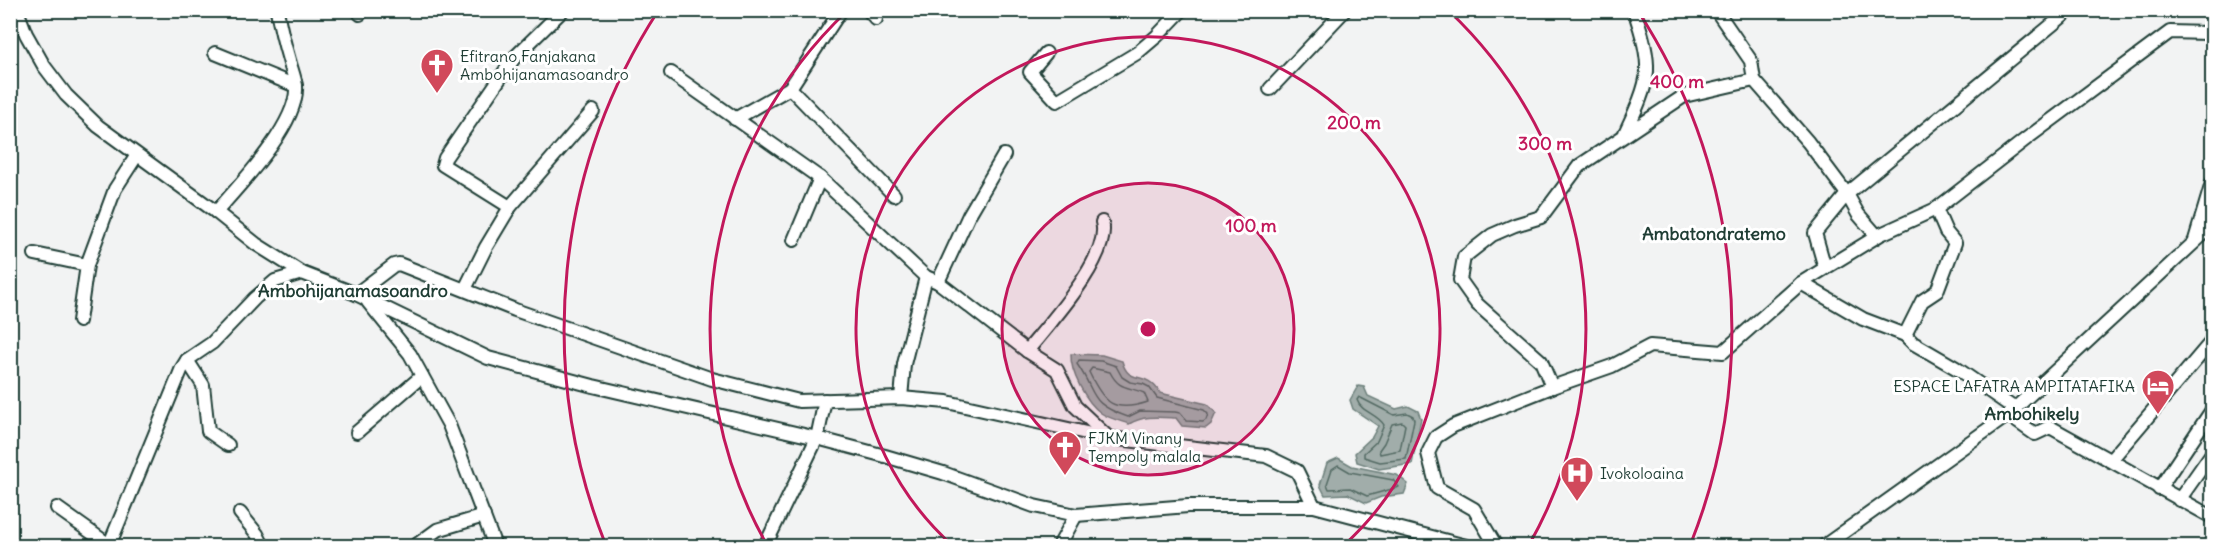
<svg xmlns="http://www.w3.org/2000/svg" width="2223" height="557" viewBox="0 0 2223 557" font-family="Delius,sans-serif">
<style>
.water{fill:#a1adaa;stroke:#6d807b;stroke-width:1.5}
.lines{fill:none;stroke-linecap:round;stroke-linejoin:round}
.shore{stroke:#536a63;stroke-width:1.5}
.minor-casing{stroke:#1f3d34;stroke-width:16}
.minor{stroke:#fff;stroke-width:12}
.ring{fill:none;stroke:#c2185b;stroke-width:3}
.labels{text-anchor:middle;stroke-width:6;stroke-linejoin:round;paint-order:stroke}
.poi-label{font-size:16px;fill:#1f3d34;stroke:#fff;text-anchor:start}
.neighbourhood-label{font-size:18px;font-weight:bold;fill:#1f3d34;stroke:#fff}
.centre{fill:#c2185b;stroke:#fff;stroke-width:3}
.ring-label{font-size:18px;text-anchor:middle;font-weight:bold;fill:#c2185b;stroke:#fff;stroke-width:6;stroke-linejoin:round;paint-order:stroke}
</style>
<rect width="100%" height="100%" fill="#f2f3f3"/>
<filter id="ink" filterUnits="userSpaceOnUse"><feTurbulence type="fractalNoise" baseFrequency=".0167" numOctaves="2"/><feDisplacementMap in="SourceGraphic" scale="12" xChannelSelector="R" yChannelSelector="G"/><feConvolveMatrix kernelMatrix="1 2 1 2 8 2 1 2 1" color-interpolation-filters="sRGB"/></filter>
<g filter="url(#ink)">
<!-- water -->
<g class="water">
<path d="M 1071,354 L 1102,355 L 1122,361 C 1129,387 1145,368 1160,393 L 1207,404 L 1216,413 L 1211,424 L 1206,428 L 1182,426 L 1176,418 C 1158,417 1144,415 1129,424 C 1120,421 1108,418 1101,413 C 1086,402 1070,372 1071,354 Z"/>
<path d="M 1358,386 L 1364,387 L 1368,396 L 1396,409 L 1408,406 L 1418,411 L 1421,419 L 1412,464 L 1379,469 L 1357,462 L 1355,453 L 1372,437 L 1378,426 L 1353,409 L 1350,400 Z"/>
<path d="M 1338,458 L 1352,466 L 1397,475 L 1408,484 L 1404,494 L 1381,497 L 1366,503 L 1348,494 L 1325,495 L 1320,485 L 1327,463 Z"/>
</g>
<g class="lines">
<!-- shore -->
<g class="shore">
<path d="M 1079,360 L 1101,361 L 1116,366 L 1122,377 L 1130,382 L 1143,384 L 1149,387 L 1157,398 L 1204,410 L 1208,414 L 1206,420 L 1203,422 L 1187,421 L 1180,413 L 1175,412 L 1140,411 L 1128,417 C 1087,403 1098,394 1077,364 Z"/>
<path d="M 1092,368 L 1110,372 C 1119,390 1128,386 1144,393 L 1148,402 C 1114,413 1104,404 1089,372 Z"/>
<path d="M 1359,397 L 1394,415 L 1407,413 L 1413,416 L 1414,420 L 1406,459 L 1380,462 L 1364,457 L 1364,453 L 1377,441 L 1384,425 C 1378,414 1361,412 1357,400 Z"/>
<path d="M 1402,422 L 1405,425 L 1400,450 L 1380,454 L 1379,450 L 1384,443 L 1392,424 Z"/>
<path d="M 1338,465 L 1350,472 L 1393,480 L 1399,487 L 1367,496 L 1350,488 L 1329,489 L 1327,484 L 1332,469 Z"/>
</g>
<defs>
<g id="minor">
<path d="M 17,10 L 26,34 L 44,66 L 66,95 L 98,126 L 216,212 L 256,244 L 302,273 L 356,294 L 488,358 L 593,386 L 817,438 L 885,456 L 943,473 L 1034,506 L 1076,515 L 1188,506 L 1314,506 L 1466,546"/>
<path d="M 563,10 L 514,58 L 445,158 L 443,165 L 510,207 L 593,111"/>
<path d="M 841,10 L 790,88 L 894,195"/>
<path d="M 868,10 L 876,19"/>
<path d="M 360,14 L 362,10"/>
<path d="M 215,53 L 296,86"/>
<path d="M 1046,53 L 1030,72 L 1057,101 L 1137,53 L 1157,36 L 1182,10"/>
<path d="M 671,73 L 820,178 L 926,277 L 938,282 L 969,215 L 1004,155"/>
<path d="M 1754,80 L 1808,142 L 1847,194 L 1858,214 L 1877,236"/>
<path d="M 1270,89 L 1345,10"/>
<path d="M 735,119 L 790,88"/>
<path d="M 1625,133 C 1633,116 1646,90 1647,71 C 1648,53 1640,27 1634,10"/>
<path d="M 216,212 C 240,185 299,123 296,86 C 295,78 291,68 289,60 C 284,43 280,27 277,10"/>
<path d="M 794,240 L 820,178"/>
<path d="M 2195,240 L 2212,183"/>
<path d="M 35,254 L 87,265"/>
<path d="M 1825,268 L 1815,233 L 1847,194 L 2070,10"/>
<path d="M 938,282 L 1027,351 L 1057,370 L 1075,406 L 1109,438"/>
<path d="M 1801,283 L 1863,319 L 1905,335 L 1913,343 L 1956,368 L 2015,409"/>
<path d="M 465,289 L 486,247 L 510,207"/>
<path d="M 356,294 L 394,265 L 399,264 L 515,310 L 712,379 L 799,401 L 901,398 L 947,402 L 1109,438 L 1266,456 L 1297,471 L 1314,506"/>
<path d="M 368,302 L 410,354 L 449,425 L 495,546"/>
<path d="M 79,321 L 87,265 L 115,189 L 137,155"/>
<path d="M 1905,335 L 1922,301 L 1937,291 L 1955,243 L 1946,232 L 1936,209"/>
<path d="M 1027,351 C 1049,324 1112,256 1102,222"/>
<path d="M 187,360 L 203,385 L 208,431 L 228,445"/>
<path d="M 1552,387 L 1541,361 L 1477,304 L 1460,280 L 1464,257 L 1492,235 L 1515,225 L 1541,217 L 1579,166 L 1684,96 L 1754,80 L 1751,61 L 1716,10"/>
<path d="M 901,398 L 904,364 L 926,277"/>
<path d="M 2008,415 L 2035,434 L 2050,427 L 2212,517"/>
<path d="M 357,432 L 422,376"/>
<path d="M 2110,461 L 2212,341"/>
<path d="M 2159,489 L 2212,410"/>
<path d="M 2179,500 L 2212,453"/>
<path d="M 57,508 L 109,545"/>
<path d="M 240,513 L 257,534 L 263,546"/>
<path d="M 109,546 L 182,368 L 187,360 L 212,343 L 255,298 L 275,281 L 302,273"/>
<path d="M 415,546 L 437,530 L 484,516"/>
<path d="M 765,546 L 817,438 L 825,400"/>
<path d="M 1059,546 L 1076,515"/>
<path d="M 1496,546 L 1474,509 L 1437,488 L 1428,453 L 1436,437 L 1453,426 L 1552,387 L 1612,366 L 1650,346 L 1723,352 L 1801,283 L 1881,234 L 1936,209 L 2026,139 L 2170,32 L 2207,33 L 2212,31"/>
<path d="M 1824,546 L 2008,415 L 2212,226"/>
</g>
</defs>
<!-- minor casing -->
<use href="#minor" class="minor-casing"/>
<!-- minor -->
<use href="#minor" class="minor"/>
</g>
</g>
<!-- distance rings -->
<circle cx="1148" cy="329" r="146" fill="#c2185b" fill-opacity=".12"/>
<g class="ring">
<circle cx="1148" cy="329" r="146"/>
<path d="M953 546A292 292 0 1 1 1343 546"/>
<path d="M767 545A438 438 0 0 1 847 11M1449 11A438 438 0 0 1 1529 545"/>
<path d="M605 543A584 584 0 0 1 658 11M1638 11A584 584 0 0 1 1691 543"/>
</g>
<!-- icons -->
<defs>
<symbol id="church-pin" viewBox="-11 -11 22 30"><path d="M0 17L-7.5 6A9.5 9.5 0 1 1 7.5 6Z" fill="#d1495b" stroke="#fff"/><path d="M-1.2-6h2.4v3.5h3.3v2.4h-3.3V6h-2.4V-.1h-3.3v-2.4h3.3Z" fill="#fff"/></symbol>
<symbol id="hotel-pin" viewBox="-11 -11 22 30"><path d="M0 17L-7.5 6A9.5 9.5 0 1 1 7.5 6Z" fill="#d1495b" stroke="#fff"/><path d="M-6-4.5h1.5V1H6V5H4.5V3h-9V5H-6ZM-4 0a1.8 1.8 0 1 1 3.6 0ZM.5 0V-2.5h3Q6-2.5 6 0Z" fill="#fff"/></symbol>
<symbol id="hospital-pin" viewBox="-11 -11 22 30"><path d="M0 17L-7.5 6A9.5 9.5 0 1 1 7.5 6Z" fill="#d1495b" stroke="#fff"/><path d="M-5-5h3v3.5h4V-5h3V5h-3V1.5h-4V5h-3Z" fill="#fff"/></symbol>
</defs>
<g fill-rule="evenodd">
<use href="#church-pin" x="418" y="46" width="38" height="52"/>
<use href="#hotel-pin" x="2139" y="367" width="38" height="52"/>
<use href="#church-pin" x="1046" y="428" width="38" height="52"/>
<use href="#hospital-pin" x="1558" y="454" width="38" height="52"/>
</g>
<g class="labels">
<!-- poi labels -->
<g class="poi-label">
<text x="460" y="62">Efitrano Fanjakana<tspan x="460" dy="18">Ambohijanamasoandro</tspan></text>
<text x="2135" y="392" text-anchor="end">ESPACE LAFATRA AMPITATAFIKA</text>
<text x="1088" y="444">FJKM Vinany<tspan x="1088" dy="18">Tempoly malala</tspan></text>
<text x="1600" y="479">Ivokoloaina</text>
</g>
<!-- neighbourhood labels -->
<g class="neighbourhood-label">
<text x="1714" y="240">Ambatondratemo</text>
<text x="353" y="297">Ambohijanamasoandro</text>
<text x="2032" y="420">Ambohikely</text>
</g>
</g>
<circle cx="1148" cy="329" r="9" class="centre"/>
<g class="ring-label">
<text x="1677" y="88">400 m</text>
<text x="1354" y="129">200 m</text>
<text x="1545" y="150">300 m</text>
<text x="1251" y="232">100 m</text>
</g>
<!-- margin -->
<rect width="2223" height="557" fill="none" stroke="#fff" stroke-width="36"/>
<rect x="18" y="18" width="2187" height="521" fill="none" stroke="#1f3d34" stroke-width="2" filter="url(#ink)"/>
</svg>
